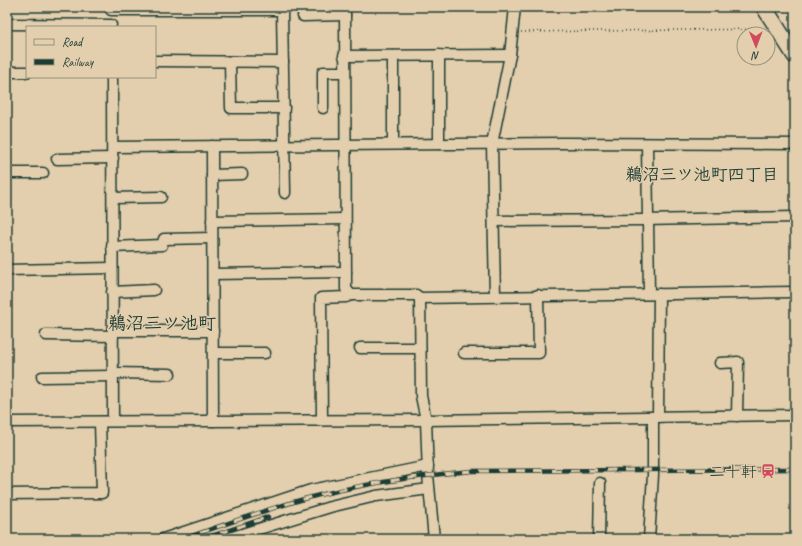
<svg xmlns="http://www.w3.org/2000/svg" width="802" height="546" viewBox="0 0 802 546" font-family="Caveat,'Klee One',sans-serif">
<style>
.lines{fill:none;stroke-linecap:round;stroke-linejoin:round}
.street-casing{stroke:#1f3d34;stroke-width:13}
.primary-casing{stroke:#1f3d34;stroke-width:18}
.path{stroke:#1f3d34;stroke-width:1.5;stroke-dasharray:1 3;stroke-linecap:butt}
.street{stroke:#e3cead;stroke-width:10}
.primary{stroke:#e3cead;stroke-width:15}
.rail-casing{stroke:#1f3d34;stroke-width:4.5}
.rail{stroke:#e3cead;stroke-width:3;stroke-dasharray:9;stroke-linecap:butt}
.labels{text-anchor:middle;stroke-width:3;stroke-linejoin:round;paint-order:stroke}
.poi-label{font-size:16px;fill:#1f3d34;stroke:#e3cead;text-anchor:end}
.neighbourhood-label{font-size:17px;font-weight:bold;fill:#1f3d34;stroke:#e3cead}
.quarter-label{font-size:18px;font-weight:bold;fill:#1f3d34;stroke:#e3cead}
</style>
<rect width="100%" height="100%" fill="#e3cead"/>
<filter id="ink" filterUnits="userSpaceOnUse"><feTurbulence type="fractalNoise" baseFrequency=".025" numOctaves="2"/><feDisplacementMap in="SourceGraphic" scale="8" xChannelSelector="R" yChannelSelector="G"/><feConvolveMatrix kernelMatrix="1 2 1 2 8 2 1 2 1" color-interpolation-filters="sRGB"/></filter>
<g filter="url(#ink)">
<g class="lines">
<defs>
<g id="street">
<path d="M 345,7 L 346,289 L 351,295 L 416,295 L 420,298 L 795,292"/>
<path d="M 111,10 L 282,10 L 285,193"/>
<path d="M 303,16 L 345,15"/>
<path d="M 7,24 L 111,25"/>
<path d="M 439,55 L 439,144"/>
<path d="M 344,56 L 510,55"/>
<path d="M 393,56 L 393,144"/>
<path d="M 155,61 L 283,62"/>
<path d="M 230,62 L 231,108 L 284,108"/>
<path d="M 7,72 L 27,72"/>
<path d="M 112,77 L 113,421"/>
<path d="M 323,108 L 323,72 L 344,72"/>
<path d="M 647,144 L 649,294"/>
<path d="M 212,146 L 213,421"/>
<path d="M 113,147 L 564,143 L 795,144"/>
<path d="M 57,159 L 113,158"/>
<path d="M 7,173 L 43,173"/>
<path d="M 212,175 L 242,174"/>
<path d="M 113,198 L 161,197"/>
<path d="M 212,221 L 345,219"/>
<path d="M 494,221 L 644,220 L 795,217"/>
<path d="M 112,247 L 162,245 L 164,239 L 212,238"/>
<path d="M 7,270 L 112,268"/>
<path d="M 213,274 L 346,272"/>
<path d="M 112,292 L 154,290"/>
<path d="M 495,296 L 492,144 L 510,55 L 515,7"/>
<path d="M 420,298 L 421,396 L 426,420 L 428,475 L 434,539"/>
<path d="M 113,331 L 213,331"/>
<path d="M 46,335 L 113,336"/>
<path d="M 360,348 L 420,348"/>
<path d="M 213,353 L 265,353"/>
<path d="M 464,353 L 539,353 L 538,295"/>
<path d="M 720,363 L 738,362 L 737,416"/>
<path d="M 113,373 L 170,374"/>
<path d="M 42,377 L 113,376"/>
<path d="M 658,417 L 659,294"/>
<path d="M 322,420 L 321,298 L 346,297 L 351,295"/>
<path d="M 7,422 L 426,420 L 795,415"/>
<path d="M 7,494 L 102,493 L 100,422"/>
<path d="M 163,539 L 311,490 L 428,466"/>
<path d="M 226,539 L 330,507 L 376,496 L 429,489"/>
<path d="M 599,539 L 600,483"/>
<path d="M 649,539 L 653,475 L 653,417"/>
</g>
<path id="primary" d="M 764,7 L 795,56"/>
</defs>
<!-- street casing -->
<use href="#street" class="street-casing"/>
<!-- primary casing -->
<use href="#primary" class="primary-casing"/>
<!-- path -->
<path class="path" d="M 521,32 L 763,29"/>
<!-- street -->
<use href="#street" class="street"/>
<!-- primary -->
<use href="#primary" class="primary"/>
<defs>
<g id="rail">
<path d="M 183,539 C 223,525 264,510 304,499 C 359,484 416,476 472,471 L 795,469"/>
<path d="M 203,539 L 268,517"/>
</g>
</defs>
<!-- rail casing -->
<use href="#rail" class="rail-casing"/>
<!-- rail -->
<use href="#rail" class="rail"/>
</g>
</g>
<!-- icons -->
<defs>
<symbol id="station-bare" viewBox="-9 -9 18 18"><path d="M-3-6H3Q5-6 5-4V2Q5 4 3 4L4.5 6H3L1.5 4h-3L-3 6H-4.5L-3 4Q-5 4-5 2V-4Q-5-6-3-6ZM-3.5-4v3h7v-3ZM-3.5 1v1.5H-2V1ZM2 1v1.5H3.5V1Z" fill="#d1495b" stroke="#e3cead" stroke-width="2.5" paint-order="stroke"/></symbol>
</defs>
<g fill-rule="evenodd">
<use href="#station-bare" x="758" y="461" width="20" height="20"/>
</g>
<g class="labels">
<!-- poi labels -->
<g class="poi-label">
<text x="757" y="477">二十軒</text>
</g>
<!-- neighbourhood labels -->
<g class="neighbourhood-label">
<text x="702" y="180">鵜沼三ツ池町四丁目</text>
</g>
<!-- quarter labels -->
<g class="quarter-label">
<text x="162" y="329">鵜沼三ツ池町</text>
</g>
</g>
<!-- margin -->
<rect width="802" height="546" fill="none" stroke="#e3cead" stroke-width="24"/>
<rect x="12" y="12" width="778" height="522" fill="none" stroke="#1f3d34" stroke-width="1.5" filter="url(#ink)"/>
<!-- legend -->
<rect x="26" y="26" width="130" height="52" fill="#e3cead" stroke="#95947d"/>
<rect x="34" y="39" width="20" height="6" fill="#e3cead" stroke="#95947d"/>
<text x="62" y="46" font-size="12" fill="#1f3d34">Road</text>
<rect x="34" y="59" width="20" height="6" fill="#1f3d34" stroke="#95947d"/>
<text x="62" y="66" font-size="12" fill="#1f3d34">Railway</text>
<!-- north arrow -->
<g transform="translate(756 46) rotate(179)"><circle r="19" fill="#e3cead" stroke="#95947d"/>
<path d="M0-3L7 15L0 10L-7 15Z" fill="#d1495b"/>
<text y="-6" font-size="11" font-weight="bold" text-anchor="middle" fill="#1f3d34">N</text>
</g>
</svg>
